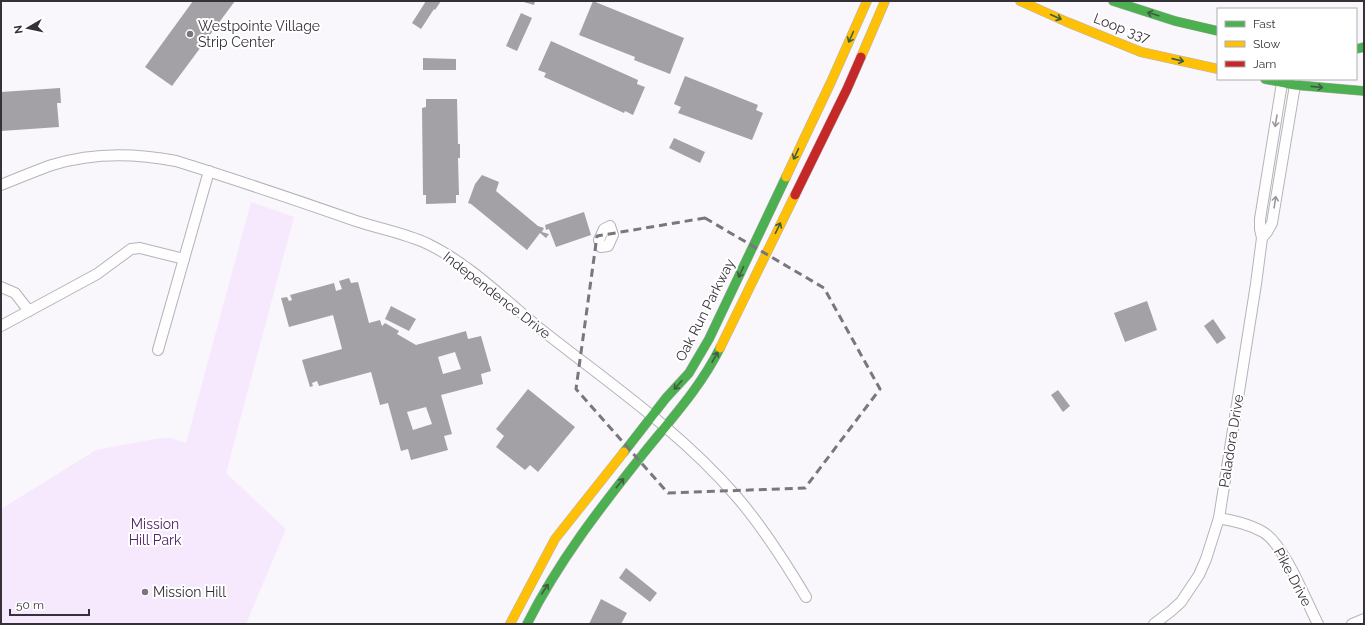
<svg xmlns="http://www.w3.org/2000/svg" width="1365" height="625" viewBox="0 0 1365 625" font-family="Raleway,sans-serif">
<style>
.green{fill:#f6e9fe}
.building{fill:#a3a0a6;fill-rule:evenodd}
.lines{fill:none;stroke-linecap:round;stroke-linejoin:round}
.street-casing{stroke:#b6b3b9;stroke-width:12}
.fast-casing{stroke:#b6b3b9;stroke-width:10}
.slow-casing{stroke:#b6b3b9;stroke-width:10}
.jam-casing{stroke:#b6b3b9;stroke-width:10}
.street{stroke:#fefeff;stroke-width:10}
.fast{stroke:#4caf50;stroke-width:9}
.slow{stroke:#ffc107;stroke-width:9}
.jam{stroke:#c62828;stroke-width:9}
.oneway{stroke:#3e5d41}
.oneway2{stroke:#9a989c}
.marked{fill:none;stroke:#7b767d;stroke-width:3;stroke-dasharray:8 5;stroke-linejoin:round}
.poi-dot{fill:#7b767d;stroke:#fff;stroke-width:1.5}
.labels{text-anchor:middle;stroke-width:4;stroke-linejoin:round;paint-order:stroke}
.poi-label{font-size:14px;fill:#363139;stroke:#fff;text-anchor:start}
.street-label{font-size:14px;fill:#363139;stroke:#fff}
.park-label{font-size:14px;fill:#54236b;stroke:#fff}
</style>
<rect width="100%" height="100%" fill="#faf7fc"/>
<!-- green -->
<path class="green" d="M 251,202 L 294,217 L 226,473 L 286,529 L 246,624 L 1,624 L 1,509 L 96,450 L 160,438 L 170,438 L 186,443 Z"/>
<!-- building -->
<g class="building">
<path d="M 193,1 L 235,1 L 172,86 L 145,67 Z"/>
<path d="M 426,1 L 441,1 L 435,10 L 434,9 L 421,29 L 412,23 Z"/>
<path d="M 520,1 L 535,1 L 534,5 Z"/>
<path d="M 593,1 L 684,38 L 670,74 L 634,60 L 635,57 L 579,35 Z"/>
<path d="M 521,13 L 532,18 L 517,51 L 506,46 Z"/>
<path d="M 551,41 L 638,80 L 637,84 L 645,87 L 633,115 L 625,111 L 624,113 L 544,77 L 546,73 L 538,70 Z"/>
<path d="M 423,58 L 456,59 L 456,70 L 423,70 Z"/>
<path d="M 685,76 L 758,105 L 756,110 L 763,113 L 752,140 L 678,113 L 681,107 L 674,104 Z"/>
<path d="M 60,88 L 61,103 L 57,103 L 59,127 L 1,131 L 1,92 Z"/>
<path d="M 426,99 L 457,99 L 458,144 L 460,144 L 460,158 L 458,158 L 459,195 L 456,195 L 456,203 L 426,204 L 426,195 L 423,195 L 422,108 L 426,107 Z"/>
<path d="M 674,138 L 705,152 L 700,163 L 669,148 Z"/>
<path d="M 482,175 L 499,182 L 496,191 L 538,226 L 544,228 L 542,232 L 549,234 L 546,238 L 540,233 L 527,250 L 471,204 L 468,203 L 475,184 Z"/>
<path d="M 584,212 L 591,235 L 556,247 L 549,229 L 546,230 L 545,225 Z"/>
<path d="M 349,278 L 351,283 L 358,282 L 369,323 L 380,320 L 382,326 L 385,323 L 399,331 L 397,334 L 416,345 L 466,331 L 468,339 L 481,336 L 491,371 L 481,374 L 483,384 L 441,395 L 452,434 L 444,436 L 448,450 L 411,460 L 408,449 L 401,451 L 388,403 L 380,405 L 371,372 L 319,386 L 317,381 L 312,383 L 313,386 L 310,387 L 302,360 L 342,349 L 333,315 L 289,327 L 281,298 L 287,297 L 289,301 L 292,300 L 290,295 L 334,283 L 336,291 L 342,289 L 339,281 ZM 455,352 L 461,369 L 443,374 L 438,357 ZM 426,407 L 432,424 L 413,430 L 407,412 Z"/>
<path d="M 1147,301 L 1157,330 L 1125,342 L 1114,313 Z"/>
<path d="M 391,306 L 416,319 L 409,331 L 385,319 Z"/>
<path d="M 1213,319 L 1226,338 L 1217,344 L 1204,326 Z"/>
<path d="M 528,389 L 575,427 L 538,472 L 530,465 L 525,470 L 496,447 L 504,436 L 496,429 Z"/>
<path d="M 1058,390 L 1070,406 L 1063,412 L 1051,395 Z"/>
<path d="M 626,568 L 657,593 L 650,602 L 619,578 Z"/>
<path d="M 601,599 L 627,613 L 621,624 L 589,624 Z"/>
</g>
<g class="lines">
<defs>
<g id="street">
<path d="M 1,185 C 18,178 35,171 52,165 C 93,152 135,153 176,161 C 237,180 296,200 356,221 C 380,229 405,233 428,244 C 469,264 503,298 538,327 C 606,381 679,430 736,496 C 763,527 785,562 806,597"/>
<path d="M 610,226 L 613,235 L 608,246 L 601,247 L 599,240 L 604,229 Z"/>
<path d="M 1262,238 L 1267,232 L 1272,223 L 1295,85"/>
<path d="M 1,287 L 15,293 L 29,311"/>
<path d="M 1,326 L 97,274 L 131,249 L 140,248 L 184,259"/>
<path d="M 158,350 L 209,171"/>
<path d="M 1219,518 C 1234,521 1249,524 1263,532 C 1284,544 1306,601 1318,624"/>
<path d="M 1154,624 L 1171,611 L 1181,602 L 1199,575 L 1206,559 L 1219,518 L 1256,284 L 1262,238 L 1260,229 L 1260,219 L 1282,83"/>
<path d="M 1352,624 L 1364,619"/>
</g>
<g id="fast">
<path d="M 1113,1 L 1175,21 L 1218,31"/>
<path d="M 1356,49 L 1364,47"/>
<path d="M 1265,79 L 1295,85 L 1364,91"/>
<path d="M 624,452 L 666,398 L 689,373 L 709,339 L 786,177"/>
<path d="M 527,624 C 558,562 600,508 643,454 C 671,419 700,388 720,348"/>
</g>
<g id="slow">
<path d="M 1020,1 L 1067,22 L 1141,52 L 1218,69"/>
<path d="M 861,57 L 885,1"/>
<path d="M 786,177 L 831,82 L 867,1"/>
<path d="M 720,348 L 795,195"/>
<path d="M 510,624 L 555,539 L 624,452"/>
</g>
<path id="jam" d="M 795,195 L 847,89 L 861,57"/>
</defs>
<!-- street casing -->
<use href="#street" class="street-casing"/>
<!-- fast casing -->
<use href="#fast" class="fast-casing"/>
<!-- slow casing -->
<use href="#slow" class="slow-casing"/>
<!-- jam casing -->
<use href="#jam" class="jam-casing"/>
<!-- street -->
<use href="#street" class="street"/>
<!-- fast -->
<use href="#fast" class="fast"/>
<!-- slow -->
<use href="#slow" class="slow"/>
<!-- jam -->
<use href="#jam" class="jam"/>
</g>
<!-- one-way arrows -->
<defs><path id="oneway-shaft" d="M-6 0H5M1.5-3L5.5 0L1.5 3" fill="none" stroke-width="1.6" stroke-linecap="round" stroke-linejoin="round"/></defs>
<g class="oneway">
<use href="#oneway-shaft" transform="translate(1153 14) rotate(-163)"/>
<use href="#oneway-shaft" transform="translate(1056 17) rotate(24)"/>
<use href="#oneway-shaft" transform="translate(851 37) rotate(114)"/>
<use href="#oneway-shaft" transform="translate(1178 60) rotate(13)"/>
<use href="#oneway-shaft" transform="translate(1317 87) rotate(6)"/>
<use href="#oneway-shaft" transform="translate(796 154) rotate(115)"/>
<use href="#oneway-shaft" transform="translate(778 228) rotate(-64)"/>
<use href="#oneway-shaft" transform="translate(741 272) rotate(115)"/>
<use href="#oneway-shaft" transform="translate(715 357) rotate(-61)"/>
<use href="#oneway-shaft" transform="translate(678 385) rotate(132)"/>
<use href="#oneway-shaft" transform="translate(620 483) rotate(-51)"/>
<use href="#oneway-shaft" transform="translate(545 589) rotate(-57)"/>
</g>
<g class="oneway2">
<use href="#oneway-shaft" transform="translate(1276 121) rotate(99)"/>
<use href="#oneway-shaft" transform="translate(1275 202) rotate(-81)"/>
</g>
<!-- marked area -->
<path class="marked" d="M 705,218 L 824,288 L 880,389 L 805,488 L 668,493 L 576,389 L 597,236 Z"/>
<!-- markers -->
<g class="poi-dot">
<circle cx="190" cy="34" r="4"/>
<circle cx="145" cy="592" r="4"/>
</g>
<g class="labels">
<!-- poi labels -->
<g class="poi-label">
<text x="198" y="31">Westpointe Village<tspan x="198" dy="16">Strip Center</tspan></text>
<text x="153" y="597">Mission Hill</text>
</g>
<!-- street labels -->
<g class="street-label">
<text transform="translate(1122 28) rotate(21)" y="5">Loop 337</text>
<text transform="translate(497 295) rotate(38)" y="5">Independence Drive</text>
<text transform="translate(705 310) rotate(-63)" y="5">Oak Run Parkway</text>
<text transform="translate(1231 441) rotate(-81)" y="5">Paladora Drive</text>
<text transform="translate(1293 577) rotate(62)" y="5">Pike Drive</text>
</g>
<!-- park labels -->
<g class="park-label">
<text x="155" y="529">Mission<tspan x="155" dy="16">Hill Park</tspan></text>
</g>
</g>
<!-- border -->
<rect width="1365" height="625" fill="none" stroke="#363139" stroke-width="4"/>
<!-- legend -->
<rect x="1217" y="8" width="140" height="72" fill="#ffffff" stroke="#afadb0"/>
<rect x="1225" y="21" width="20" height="6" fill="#4caf50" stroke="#afadb0"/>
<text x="1253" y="28" font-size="12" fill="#363139">Fast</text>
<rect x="1225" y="41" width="20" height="6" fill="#ffc107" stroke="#afadb0"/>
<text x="1253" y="48" font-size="12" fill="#363139">Slow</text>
<rect x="1225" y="61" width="20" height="6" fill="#c62828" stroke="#afadb0"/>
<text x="1253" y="68" font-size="12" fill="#363139">Jam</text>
<!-- north arrow -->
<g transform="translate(28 28) rotate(261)" stroke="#ffffff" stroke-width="3" paint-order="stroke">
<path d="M0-3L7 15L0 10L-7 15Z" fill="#363139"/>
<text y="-6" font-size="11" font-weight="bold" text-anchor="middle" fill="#363139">N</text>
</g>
<!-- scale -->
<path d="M10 609v6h79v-6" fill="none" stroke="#363139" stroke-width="2"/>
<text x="16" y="609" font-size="12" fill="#363139" stroke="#ffffff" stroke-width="3" paint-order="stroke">50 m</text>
</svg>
